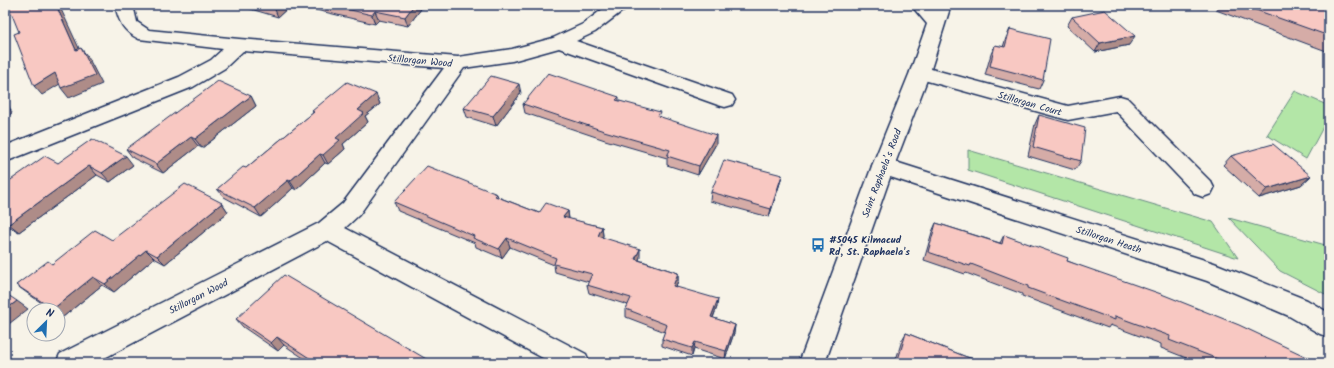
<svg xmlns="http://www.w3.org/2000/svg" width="1334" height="368" viewBox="0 0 1334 368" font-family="Kalam,sans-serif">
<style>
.green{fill:#b3e6a7;stroke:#678a82}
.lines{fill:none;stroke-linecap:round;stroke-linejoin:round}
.street-casing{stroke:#1b2f5e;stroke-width:3}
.secondary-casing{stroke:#1b2f5e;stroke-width:3}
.street{fill:#f7f3e8;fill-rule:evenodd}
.secondary{fill:#f7f3e8;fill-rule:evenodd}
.wall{fill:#d5aca7;stroke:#1b2f5e}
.shaded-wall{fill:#ae8c88;stroke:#1b2f5e}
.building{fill:#f8c8c2;stroke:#1b2f5e}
.labels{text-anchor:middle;stroke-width:3;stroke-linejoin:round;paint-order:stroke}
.street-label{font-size:10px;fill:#1b2f5e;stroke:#f7f3e8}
.poi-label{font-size:10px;font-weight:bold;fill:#1b2f5e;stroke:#f7f3e8;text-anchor:start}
</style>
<rect width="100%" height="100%" fill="#f7f3e8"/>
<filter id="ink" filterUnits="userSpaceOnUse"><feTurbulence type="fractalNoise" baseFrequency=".025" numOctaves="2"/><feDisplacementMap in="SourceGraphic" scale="8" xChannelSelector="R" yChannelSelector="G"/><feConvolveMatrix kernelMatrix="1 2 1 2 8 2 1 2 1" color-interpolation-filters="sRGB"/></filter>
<g filter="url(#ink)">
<!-- green -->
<g class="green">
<path d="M 1295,91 L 1329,106 L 1329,116 L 1306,159 L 1267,135 Z"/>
<path d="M 968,150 L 1213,222 L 1238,258 L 968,170 Z"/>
<path d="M 1229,218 L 1329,246 L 1329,296 L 1280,271 Z"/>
</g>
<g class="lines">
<defs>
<g id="street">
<path d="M 115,5 L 133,5 L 137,22 L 149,30 L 239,39 L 458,57 L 512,49 L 553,38 L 583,24 L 608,5 L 628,5 L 625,9 L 595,32 L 576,41 L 732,95 L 735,100 L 732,105 L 725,107 L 718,105 L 559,48 L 512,61 L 464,68 L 359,215 L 345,228 L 586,354 L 590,363 L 552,363 L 327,241 L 95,363 L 56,363 L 60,354 L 319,223 L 343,203 L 444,68 L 243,51 L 225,68 L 193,87 L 5,162 L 5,146 L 179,77 L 211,60 L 223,49 L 139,39 C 123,31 119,22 115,5 Z"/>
<path d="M 920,66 L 1068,106 L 1120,96 L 1127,98 L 1211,182 L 1214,188 L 1211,194 L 1203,197 L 1195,194 L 1116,111 L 1068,120 L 913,77 L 910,72 L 913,67 Z"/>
<path d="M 883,158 L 1214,263 L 1307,300 L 1329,313 L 1329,337 L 1320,334 L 1289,316 L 1207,281 L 875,172 L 872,166 L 875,160 Z"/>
</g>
<path id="secondary" d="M 911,5 L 930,5 L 932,8 L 933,5 L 951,5 L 930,72 L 894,166 L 825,363 L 799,363 L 872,166 L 910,72 L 927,24 Z"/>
</defs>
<!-- street casing -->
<use href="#street" class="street-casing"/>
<!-- secondary casing -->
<use href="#secondary" class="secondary-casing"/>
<!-- street -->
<use href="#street" class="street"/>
<!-- secondary -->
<use href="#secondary" class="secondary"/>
</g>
<!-- wall -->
<g class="wall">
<path d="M 237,5 L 291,5 L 278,17 Z"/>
<path d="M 295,5 L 424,5 L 408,26 L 379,20 L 375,24 Z"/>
<path d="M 1219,5 L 1329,5 L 1329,52 L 1216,10 Z"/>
<path d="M 1072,17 L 1129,45 L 1095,52 L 1067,26 Z"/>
<path d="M 1010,29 L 1043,80 L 1039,89 L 985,75 L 991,54 L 995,45 L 1003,47 L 1006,38 Z"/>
<path d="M 521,93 L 496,126 L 467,117 L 464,108 Z"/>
<path d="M 376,94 L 380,104 L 365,116 L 368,122 L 343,144 L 345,149 L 328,164 L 325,163 L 296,190 L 293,188 L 261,217 L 224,197 L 217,189 L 246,168 L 313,113 L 312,111 Z"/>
<path d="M 251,96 L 256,106 L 202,148 L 198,146 L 163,173 L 133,158 L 126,149 Z"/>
<path d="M 619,97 L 619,101 L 660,117 L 716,144 L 698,175 L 667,165 L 667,158 L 605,140 L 525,113 L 523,104 Z"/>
<path d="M 1039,115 L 1081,161 L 1075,170 L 1028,156 L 1035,124 Z"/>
<path d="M 1231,156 L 1311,176 L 1301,185 L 1259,198 L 1223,165 Z"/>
<path d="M 58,163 L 133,165 L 110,182 L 97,175 L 19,232 L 10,227 L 5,231 L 5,184 Z"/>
<path d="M 782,175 L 780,183 L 769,217 L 710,201 L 711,192 Z"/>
<path d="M 497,194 L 498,197 L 539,213 L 568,211 L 569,219 L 602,227 L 603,236 L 602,237 L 640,257 L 639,260 L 678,273 L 678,281 L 676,287 L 717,307 L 713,318 L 735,325 L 734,333 L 725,359 L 694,349 L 692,356 L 662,346 L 662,339 L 665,332 L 626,317 L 626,309 L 628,305 L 589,293 L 587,285 L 589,282 L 555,272 L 554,265 L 510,247 L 502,258 L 476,247 L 475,243 L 398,211 L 394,202 Z"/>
<path d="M 222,203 L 228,212 L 165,264 L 154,258 L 114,292 L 102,285 L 63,317 L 58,314 L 58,310 L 52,310 L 27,293 L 16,285 L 52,264 L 112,240 Z"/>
<path d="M 936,223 L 1000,243 L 1004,235 L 1317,363 L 1199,363 L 1161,348 L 1161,344 L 1110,325 L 1108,328 L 1022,296 L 1022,294 L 966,273 L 965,274 L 924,260 L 932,232 Z"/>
<path d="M 236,319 L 433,363 L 311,363 L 284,345 L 278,351 L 243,327 Z"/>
<path d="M 906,333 L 964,356 L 984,363 L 895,363 L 902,340 Z"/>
</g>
<!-- shaded-wall -->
<g class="shaded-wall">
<path d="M 56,5 L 59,5 L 84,59 L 76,50 Z"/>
<path d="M 277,5 L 291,5 L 278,17 L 274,7 Z"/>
<path d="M 414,5 L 424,5 L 408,26 L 405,17 Z"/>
<path d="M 375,11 L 379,20 L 375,24 L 372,15 Z"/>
<path d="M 1135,36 L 1129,45 L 1095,52 L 1100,43 Z"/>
<path d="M 81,48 L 88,57 L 102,84 L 69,98 L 61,88 Z"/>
<path d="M 55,73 L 63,82 L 42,95 L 34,86 Z"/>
<path d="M 519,84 L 521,93 L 496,126 L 493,116 Z"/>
<path d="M 376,94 L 380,104 L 365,116 L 368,122 L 343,144 L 345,149 L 328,164 L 323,155 L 336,138 L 358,110 Z"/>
<path d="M 251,96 L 256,106 L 202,148 L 195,139 Z"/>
<path d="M 5,98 L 12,113 L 5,118 Z"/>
<path d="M 716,135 L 716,144 L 698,175 L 699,166 Z"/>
<path d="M 191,137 L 198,146 L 163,173 L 156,164 Z"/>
<path d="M 320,154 L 325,163 L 296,190 L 290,181 Z"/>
<path d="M 126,156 L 133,165 L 110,182 L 102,173 Z"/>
<path d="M 89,166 L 97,175 L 19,232 L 9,224 Z"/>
<path d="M 782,175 L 780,183 L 769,217 L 771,209 Z"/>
<path d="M 1311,176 L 1301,185 L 1259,198 L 1267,189 Z"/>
<path d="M 288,180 L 293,188 L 261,217 L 255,208 Z"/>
<path d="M 222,203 L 228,212 L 165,264 L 157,256 Z"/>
<path d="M 568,211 L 569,220 L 563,217 Z"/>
<path d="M 5,222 L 10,227 L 5,231 Z"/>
<path d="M 602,227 L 603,236 L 599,245 L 598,236 Z"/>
<path d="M 507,238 L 510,247 L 502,258 L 499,249 Z"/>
<path d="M 640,249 L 640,257 L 636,267 L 635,259 Z"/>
<path d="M 146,250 L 154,258 L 114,292 L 105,284 Z"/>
<path d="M 678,273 L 678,281 L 672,294 L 673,286 Z"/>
<path d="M 93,277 L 102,285 L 63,317 L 58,313 L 58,310 L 54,310 L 53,309 Z"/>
<path d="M 718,299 L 717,307 L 710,325 L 711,317 Z"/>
<path d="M 17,301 L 28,309 L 5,327 L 5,310 Z"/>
<path d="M 735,325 L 734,333 L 725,359 L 726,351 Z"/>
<path d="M 277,337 L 284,345 L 278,351 L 271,343 Z"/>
<path d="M 695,342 L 694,349 L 692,356 L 692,348 Z"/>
</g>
<!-- building -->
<g class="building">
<path d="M 8,5 L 56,5 L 76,50 L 81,48 L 95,75 L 61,88 L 55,73 L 34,86 L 14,34 L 19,32 Z"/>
<path d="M 265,5 L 277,5 L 274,7 Z"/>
<path d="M 329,5 L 414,5 L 405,17 L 375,11 L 372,15 Z"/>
<path d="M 1242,5 L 1329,5 L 1329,36 Z"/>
<path d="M 1105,10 L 1135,36 L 1100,43 L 1072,17 Z"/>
<path d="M 1010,29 L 1050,39 L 1043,80 L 990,66 L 995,45 L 1005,47 Z"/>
<path d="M 548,73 L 619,97 L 616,100 L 660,112 L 658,116 L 716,135 L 699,166 L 667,156 L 670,150 L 604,131 L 523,104 Z"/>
<path d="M 491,76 L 519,84 L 493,116 L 464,108 Z"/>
<path d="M 218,81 L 251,96 L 195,139 L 191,137 L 156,164 L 126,149 Z"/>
<path d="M 347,82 L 376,94 L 358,110 L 364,113 L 336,138 L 340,140 L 323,155 L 320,154 L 290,181 L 288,180 L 255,208 L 217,189 L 243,167 L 246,168 L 314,112 L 312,111 Z"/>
<path d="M 1039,115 L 1085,128 L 1081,161 L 1033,147 Z"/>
<path d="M 92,139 L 126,156 L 102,173 L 89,166 L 9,224 L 5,221 L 5,184 L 45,156 L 58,163 Z"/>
<path d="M 1273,144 L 1311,176 L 1267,189 L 1231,156 Z"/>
<path d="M 724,160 L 782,175 L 771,209 L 711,192 Z"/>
<path d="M 427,166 L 497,194 L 495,196 L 539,213 L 546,203 L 568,211 L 563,217 L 602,227 L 598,236 L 640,249 L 635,259 L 678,273 L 673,286 L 718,299 L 711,317 L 735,325 L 726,351 L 695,342 L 692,348 L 662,339 L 667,325 L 626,309 L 631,298 L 587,285 L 592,274 L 554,264 L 556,258 L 507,238 L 499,249 L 473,238 L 474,236 L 394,202 Z"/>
<path d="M 185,184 L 222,203 L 157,256 L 146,250 L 105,284 L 93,277 L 53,309 L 16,285 L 48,261 L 52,264 L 95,230 L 112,240 Z"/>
<path d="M 936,223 L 1002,244 L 1004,235 L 1068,258 L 1067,261 L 1164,295 L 1239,325 L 1307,357 L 1317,363 L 1228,363 L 1169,340 L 1170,336 L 1115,316 L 1115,320 L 1028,288 L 1028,286 L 971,264 L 970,266 L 928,252 Z"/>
<path d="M 284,275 L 433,363 L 317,363 L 277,337 L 271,343 L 236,319 Z"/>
<path d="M 5,293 L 17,301 L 5,310 Z"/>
<path d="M 906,333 L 964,356 L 984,363 L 897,363 Z"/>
<path d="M 436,361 L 440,363 L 434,363 Z"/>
</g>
</g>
<!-- icons -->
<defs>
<symbol id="bus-bare" viewBox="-9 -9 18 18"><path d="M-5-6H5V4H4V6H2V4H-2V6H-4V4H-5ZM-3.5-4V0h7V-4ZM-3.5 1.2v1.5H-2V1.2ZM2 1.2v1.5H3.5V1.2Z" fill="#1f6fb2" stroke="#f7f3e8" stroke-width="2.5" paint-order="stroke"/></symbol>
</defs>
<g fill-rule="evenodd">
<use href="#bus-bare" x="808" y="235" width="20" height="20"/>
</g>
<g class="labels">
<!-- street labels -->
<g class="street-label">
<text transform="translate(420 60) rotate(5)" y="4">Stillorgan Wood</text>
<text transform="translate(1030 103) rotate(16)" y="4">Stillorgan Court</text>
<text transform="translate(881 173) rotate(-69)" y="4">Saint Raphaela’s Road</text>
<text transform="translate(1109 239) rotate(18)" y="4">Stillorgan Heath</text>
<text transform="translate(198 296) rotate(-27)" y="4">Stillorgan Wood</text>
</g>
<!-- poi labels -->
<g class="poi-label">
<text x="829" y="243">#5045 Kilmacud<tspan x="829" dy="12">Rd, St. Raphaela's</tspan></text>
</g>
</g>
<!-- margin -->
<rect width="1334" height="368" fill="none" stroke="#f7f3e8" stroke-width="20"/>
<rect x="10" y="10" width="1314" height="348" fill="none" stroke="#1b2f5e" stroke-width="1.5" filter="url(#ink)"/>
<!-- north arrow -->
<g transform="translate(46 322) rotate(24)"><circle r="19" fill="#f7f3e8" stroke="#9fa5b1"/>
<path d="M0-3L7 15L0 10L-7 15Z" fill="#1f6fb2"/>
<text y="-6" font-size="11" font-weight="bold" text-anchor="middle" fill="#1b2f5e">N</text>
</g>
</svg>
